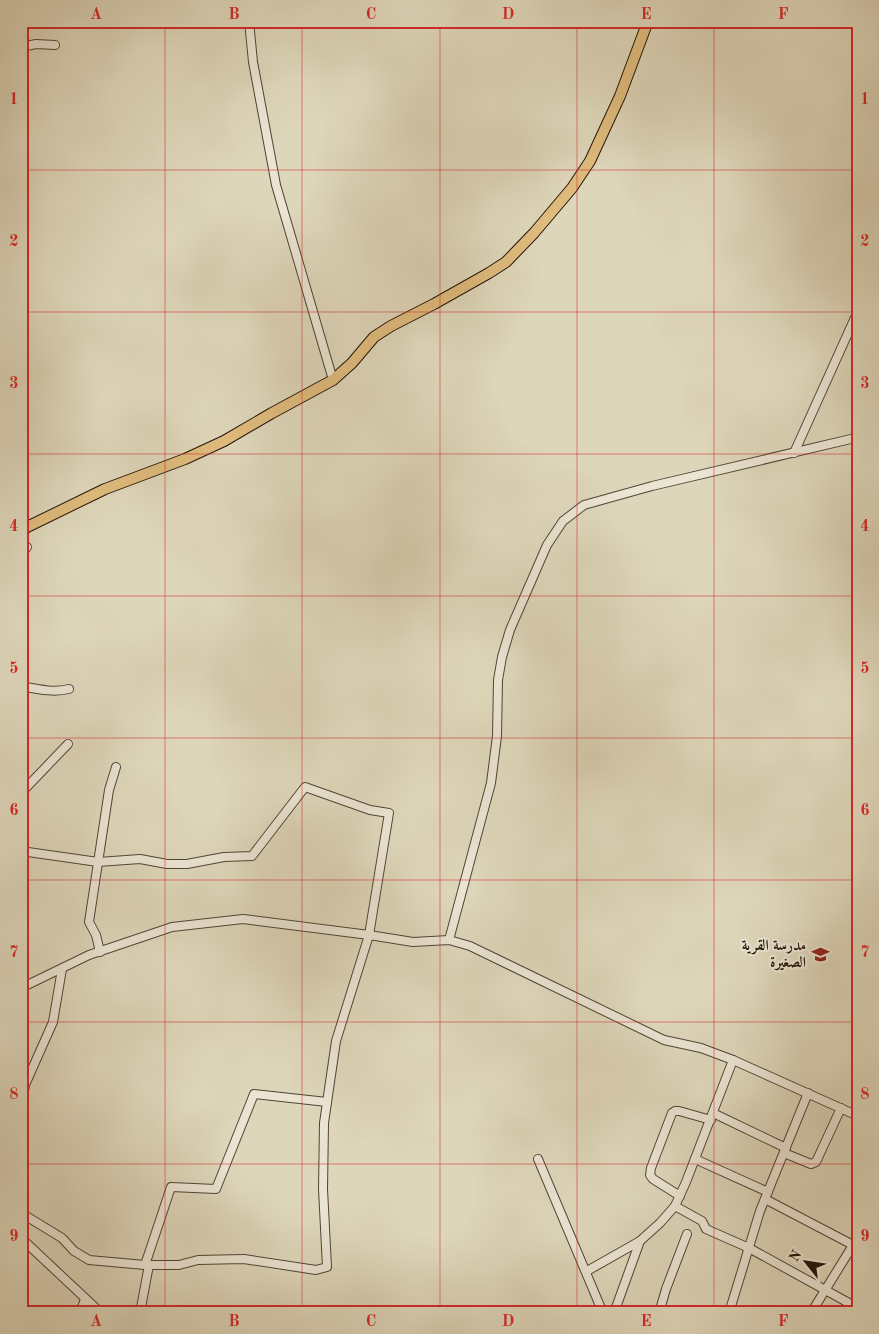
<svg xmlns="http://www.w3.org/2000/svg" width="879" height="1334" viewBox="0 0 879 1334" font-family="'Old Standard TT',Amiri,serif">
<style>
.lines{fill:none;stroke-linecap:round;stroke-linejoin:round}
.minor-casing{stroke:#514435;stroke-width:10}
.major-casing{stroke:#221409;stroke-width:12}
.minor{stroke:#eae4d2;stroke-width:8}
.major{stroke:#dfbb7d;stroke-width:10}
.grid{fill:none;stroke:#d62828;stroke-width:1;stroke-opacity:0.55}
.labels{text-anchor:middle;stroke-width:4;stroke-linejoin:round;paint-order:stroke}
.poi-label{font-size:15px;font-weight:bold;fill:#221409;stroke:#eae4d2;text-anchor:end}
.neatline{fill:none;stroke:#d62828;stroke-width:2}
.grid-label{font-size:16px;text-anchor:middle;font-weight:bold;fill:#d62828}
</style>
<rect width="100%" height="100%" fill="#ded6ba"/>
<filter id="stains"><feTurbulence type="fractalNoise" baseFrequency=".004" numOctaves="4"/><feColorMatrix values="0 0 0 0 .2 0 0 0 0 .09 0 0 0 0 .02 0 0 0 .5 -.17"/></filter>
<radialGradient id="worn" r=".72"><stop offset=".6" stop-color="#630" stop-opacity="0"/><stop offset="1" stop-color="#630" stop-opacity=".3"/></radialGradient>
<g class="lines">
<defs>
<g id="minor">
<path d="M 249,21 L 253,62 L 276,185 L 333,380"/>
<path d="M 21,47 L 36,44 L 55,45"/>
<path d="M 794,453 L 858,311"/>
<path d="M 21,542 L 27,547 L 21,555"/>
<path d="M 21,686 C 37,689 53,693 69,689"/>
<path d="M 21,793 L 68,744"/>
<path d="M 21,851 L 98,862 L 140,859 L 167,864 L 187,864 L 224,857 L 252,856 L 305,787 L 370,810 L 389,813 L 369,935 L 336,1041 L 324,1123 L 323,1189 L 327,1267 L 316,1270 L 244,1259 L 198,1260 L 179,1265 L 145,1265 L 89,1260 L 74,1251 L 62,1238 L 21,1213"/>
<path d="M 449,940 L 491,783 L 497,736 L 498,680 L 502,657 L 510,630 L 547,545 L 563,521 L 584,505 L 652,486 L 855,438"/>
<path d="M 100,952 L 96,935 L 89,922 L 109,790 L 116,767"/>
<path d="M 21,988 L 89,955 L 172,927 L 243,919 L 369,935 L 413,942 L 449,940 L 470,946 L 664,1040 L 701,1048 L 733,1060 L 858,1116"/>
<path d="M 21,1112 L 25,1085 L 53,1022 L 62,969"/>
<path d="M 713,1113 L 786,1148"/>
<path d="M 784,1153 L 811,1164 L 816,1162 L 841,1108"/>
<path d="M 538,1159 L 603,1313"/>
<path d="M 695,1159 L 768,1192"/>
<path d="M 680,1196 L 653,1179 L 650,1175 L 651,1168 L 672,1113 L 675,1111 L 679,1111 L 711,1120"/>
<path d="M 765,1199 L 853,1245"/>
<path d="M 675,1206 L 702,1221 L 706,1229 L 749,1248 L 858,1308"/>
<path d="M 21,1238 L 101,1313"/>
<path d="M 145,1265 L 171,1187 L 216,1189 L 254,1094 L 327,1102"/>
<path d="M 587,1271 L 640,1241 L 660,1223 L 675,1206 L 686,1182 L 733,1060"/>
<path d="M 336,1312 L 336,1313"/>
<path d="M 80,1313 L 85,1299"/>
<path d="M 140,1313 L 149,1265"/>
<path d="M 614,1313 L 640,1241"/>
<path d="M 659,1313 L 666,1289 L 687,1234"/>
<path d="M 729,1313 L 760,1211 L 808,1093"/>
<path d="M 811,1313 L 858,1237"/>
</g>
<path id="major" d="M 21,533 L 27,527 L 105,489 L 185,459 L 224,441 L 272,413 L 333,380 L 352,363 L 374,337 L 391,326 L 434,304 L 489,273 L 506,262 L 534,233 L 572,188 L 590,161 L 620,96 L 648,21"/>
</defs>
<!-- minor casing -->
<use href="#minor" class="minor-casing"/>
<!-- major casing -->
<use href="#major" class="major-casing"/>
<!-- minor -->
<use href="#minor" class="minor"/>
<!-- major -->
<use href="#major" class="major"/>
</g>
<!-- grid -->
<path class="grid" d="M 165,21 L 165,1313M 302,21 L 302,1313M 440,21 L 440,1313M 577,21 L 577,1313M 714,21 L 714,1313M 21,170 L 858,170M 21,312 L 858,312M 21,454 L 858,454M 21,596 L 858,596M 21,738 L 858,738M 21,880 L 858,880M 21,1022 L 858,1022M 21,1164 L 858,1164"/>
<!-- icons -->
<defs>
<symbol id="school-bare" viewBox="-9 -9 18 18"><path d="M0-5L7-2L0 1L-7-2ZM-4 1L0 2.5L4 1V4Q0 6-4 4Z" fill="#8f2418" stroke="#eae4d2" stroke-width="2.5" paint-order="stroke"/></symbol>
</defs>
<g fill-rule="evenodd">
<use href="#school-bare" x="808" y="942" width="25" height="25"/>
</g>
<g class="labels">
<!-- poi labels -->
<g class="poi-label">
<text x="806" y="950">مدرسة القرية<tspan x="806" dy="17">الصغيرة</tspan></text>
</g>
</g>
<!-- margin -->
<rect width="879" height="1334" fill="none" stroke="#ded6ba" stroke-width="55"/>
<!-- north arrow -->
<g transform="translate(806 1262) rotate(300)" stroke="#eae4d2" stroke-width="4" paint-order="stroke">
<path d="M0-4L9 19L0 12L-9 19Z" fill="#221409"/>
<text y="-8" font-size="14" font-weight="bold" text-anchor="middle" fill="#221409">N</text>
</g>
<rect x="28" y="28" width="824" height="1278" class="neatline"/>
<g class="grid-label">
<text x="96" y="19">A</text>
<text x="234" y="19">B</text>
<text x="371" y="19">C</text>
<text x="508" y="19">D</text>
<text x="646" y="19">E</text>
<text x="783" y="19">F</text>
<text x="14" y="104">1</text>
<text x="865" y="104">1</text>
<text x="14" y="246">2</text>
<text x="865" y="246">2</text>
<text x="14" y="388">3</text>
<text x="865" y="388">3</text>
<text x="14" y="531">4</text>
<text x="865" y="531">4</text>
<text x="14" y="673">5</text>
<text x="865" y="673">5</text>
<text x="14" y="815">6</text>
<text x="865" y="815">6</text>
<text x="14" y="957">7</text>
<text x="865" y="957">7</text>
<text x="14" y="1099">8</text>
<text x="865" y="1099">8</text>
<text x="14" y="1241">9</text>
<text x="865" y="1241">9</text>
<text x="96" y="1326">A</text>
<text x="234" y="1326">B</text>
<text x="371" y="1326">C</text>
<text x="508" y="1326">D</text>
<text x="646" y="1326">E</text>
<text x="783" y="1326">F</text>
</g>
<rect width="100%" height="100%" filter="url(#stains)"/>
<rect width="100%" height="100%" fill="url(#worn)"/>
</svg>
